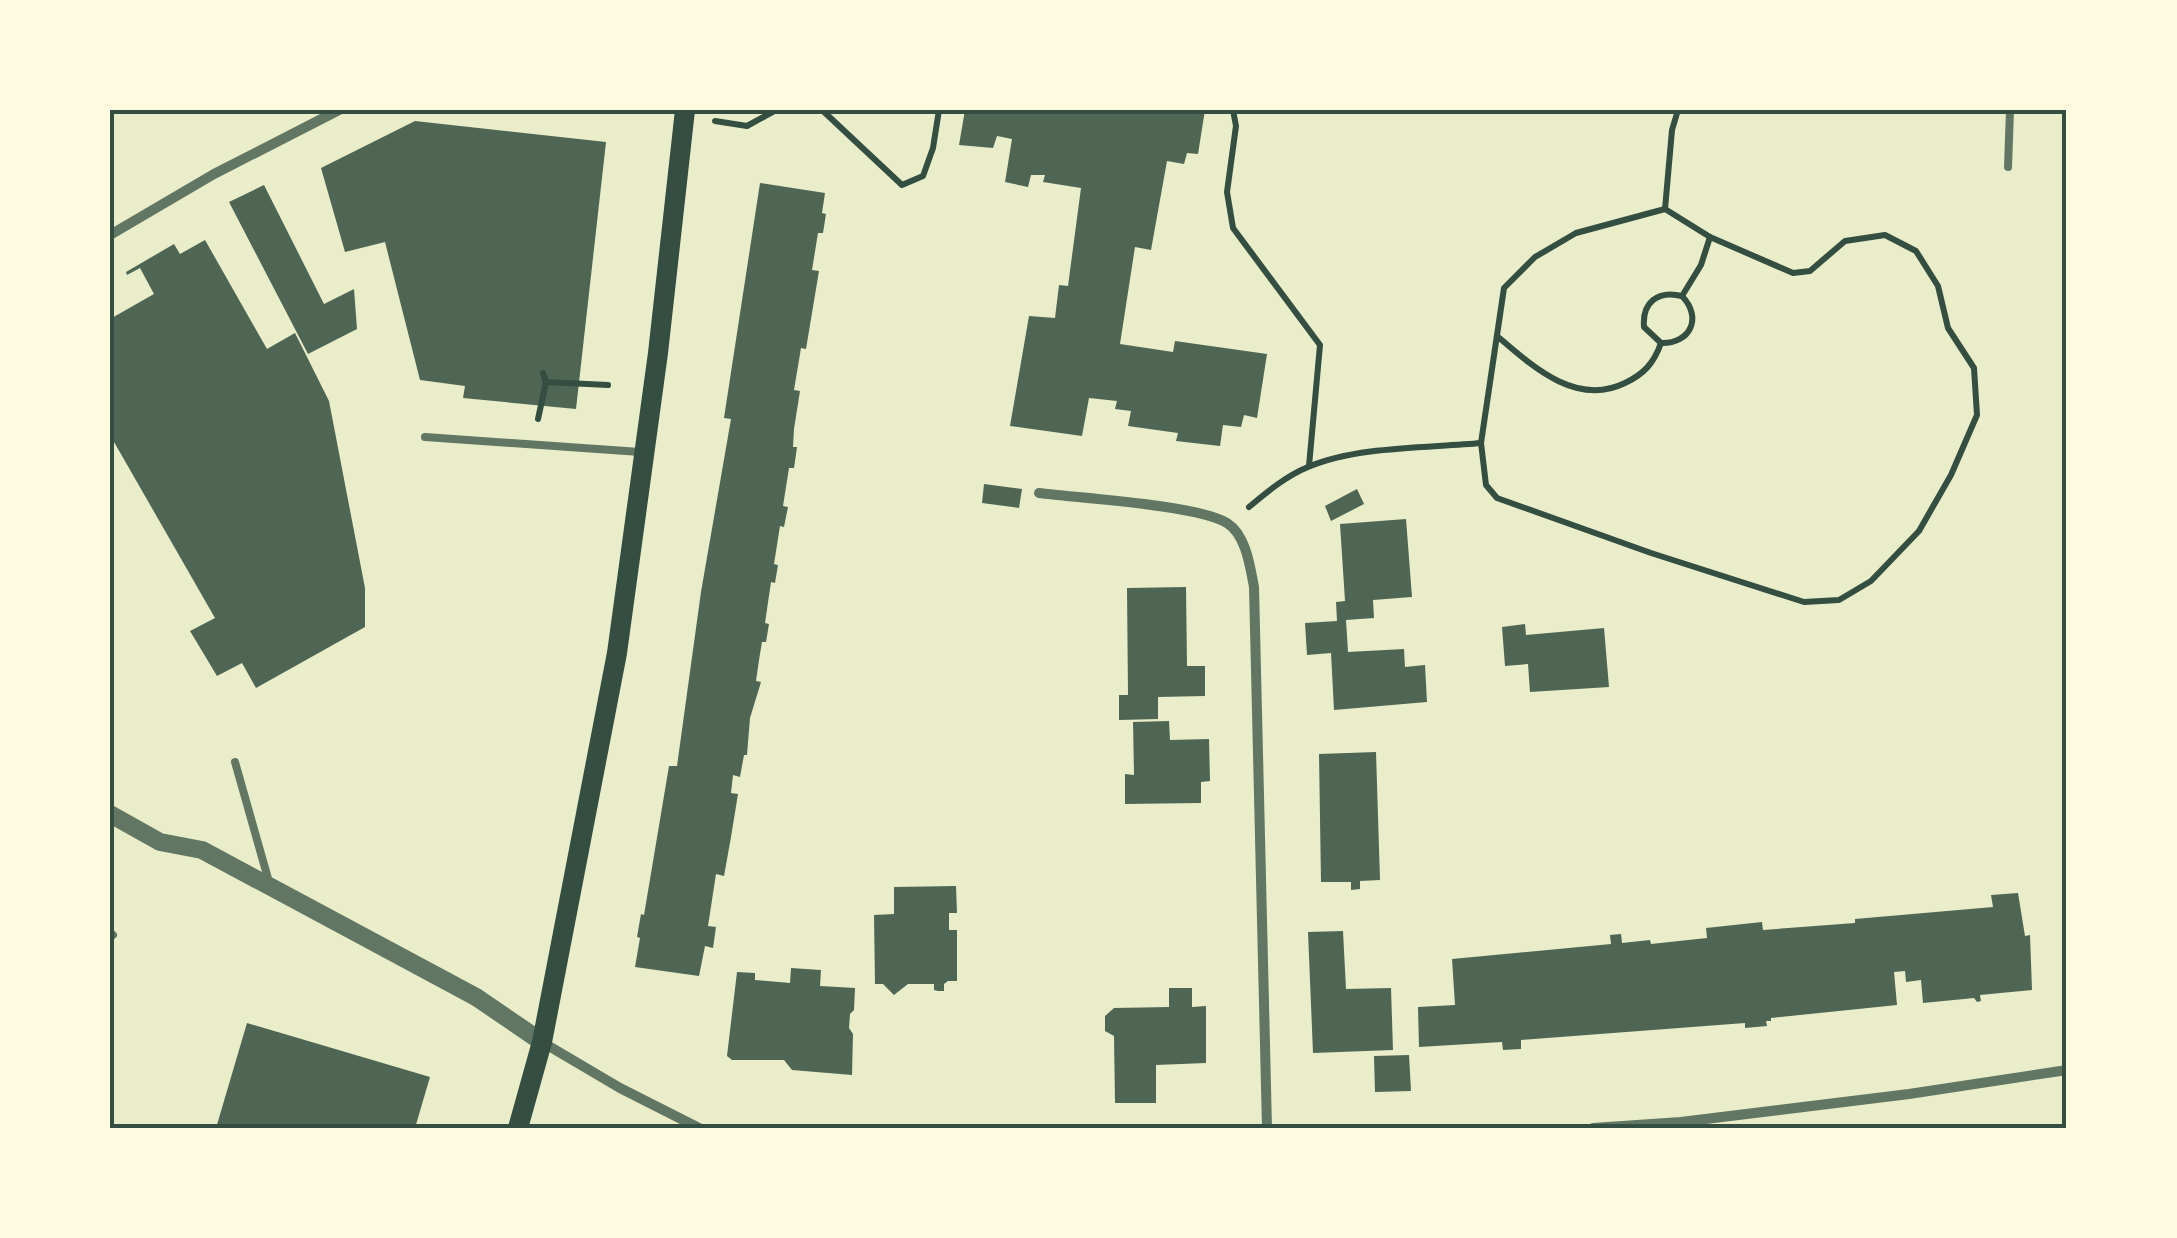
<svg xmlns="http://www.w3.org/2000/svg" width="2177" height="1238" viewBox="0 0 2177 1238" font-family="Roboto,sans-serif">
<style>
.building{fill:#4f6655}
.lines{fill:none;stroke-linecap:round;stroke-linejoin:round}
.path{stroke:#344e41;stroke-width:6}
.service{stroke:#617663;stroke-width:8}
.minor{stroke:#617663;stroke-width:10}
.tertiary{stroke:#617663;stroke-width:18}
.secondary{stroke:#344e41;stroke-width:20}
.neatline{fill:none;stroke:#344e41;stroke-width:4}
</style>
<rect width="100%" height="100%" fill="#e9edc9"/>
<!-- building -->
<g class="building">
<path d="M 965,110 L 1205,110 L 1198,154 L 1187,153 L 1184,164 L 1167,161 L 1151,250 L 1135,247 L 1120,344 L 1173,352 L 1175,341 L 1267,354 L 1257,418 L 1244,415 L 1241,427 L 1223,425 L 1220,446 L 1176,441 L 1178,433 L 1128,426 L 1131,411 L 1115,409 L 1117,401 L 1089,398 L 1082,436 L 1010,426 L 1029,316 L 1055,318 L 1059,285 L 1068,286 L 1081,188 L 1043,182 L 1045,175 L 1031,175 L 1028,187 L 1005,182 L 1012,139 L 997,136 L 993,148 L 959,145 Z"/>
<path d="M 415,121 L 606,142 L 576,409 L 463,398 L 465,386 L 420,380 L 385,242 L 345,252 L 321,168 Z"/>
<path d="M 760,183 L 825,193 L 822,213 L 826,214 L 823,233 L 818,233 L 812,270 L 819,271 L 806,349 L 801,348 L 794,390 L 800,391 L 794,429 L 793,447 L 797,447 L 794,468 L 789,468 L 783,506 L 788,507 L 784,527 L 780,526 L 774,564 L 778,565 L 775,583 L 771,582 L 765,623 L 769,624 L 766,642 L 762,642 L 759,660 L 756,681 L 761,682 L 750,718 L 747,755 L 744,755 L 740,777 L 733,775 L 731,793 L 738,794 L 731,837 L 724,876 L 716,874 L 708,926 L 716,927 L 713,948 L 705,946 L 699,976 L 635,967 L 640,938 L 637,937 L 641,914 L 644,915 L 669,766 L 677,766 L 701,592 L 731,419 L 724,418 Z"/>
<path d="M 264,185 L 324,304 L 354,289 L 357,329 L 308,354 L 229,202 Z"/>
<path d="M 205,240 L 267,349 L 295,333 L 329,401 L 365,588 L 365,627 L 256,688 L 242,663 L 217,676 L 190,631 L 215,618 L 110,435 L 110,319 L 154,294 L 140,268 L 127,275 L 126,272 L 174,244 L 180,254 Z"/>
<path d="M 984,484 L 1022,489 L 1019,508 L 982,503 Z"/>
<path d="M 1357,489 L 1364,504 L 1331,521 L 1325,506 Z"/>
<path d="M 1406,519 L 1412,597 L 1373,600 L 1374,618 L 1346,620 L 1348,652 L 1404,649 L 1405,667 L 1425,665 L 1427,702 L 1334,710 L 1331,653 L 1307,655 L 1305,623 L 1337,621 L 1336,602 L 1345,601 L 1340,524 Z"/>
<path d="M 1186,587 L 1187,666 L 1205,666 L 1205,696 L 1158,697 L 1158,719 L 1119,720 L 1119,695 L 1128,695 L 1127,588 Z"/>
<path d="M 1525,624 L 1526,635 L 1604,628 L 1609,687 L 1530,692 L 1528,664 L 1505,666 L 1502,627 Z"/>
<path d="M 1169,721 L 1170,740 L 1209,739 L 1210,781 L 1201,782 L 1201,803 L 1125,804 L 1125,774 L 1134,775 L 1133,722 Z"/>
<path d="M 1376,752 L 1380,880 L 1360,881 L 1360,889 L 1351,890 L 1351,882 L 1321,882 L 1319,754 Z"/>
<path d="M 956,886 L 957,913 L 949,913 L 949,930 L 957,930 L 957,981 L 948,981 L 944,984 L 944,991 L 938,991 L 934,990 L 934,984 L 908,984 L 894,995 L 883,984 L 875,984 L 874,915 L 894,914 L 894,887 Z"/>
<path d="M 2018,893 L 2025,936 L 2030,935 L 2032,990 L 1980,995 L 1981,1001 L 1977,1002 L 1974,998 L 1923,1003 L 1921,980 L 1906,982 L 1905,971 L 1894,972 L 1897,1005 L 1771,1018 L 1771,1021 L 1766,1021 L 1767,1026 L 1745,1028 L 1745,1023 L 1521,1040 L 1521,1049 L 1503,1050 L 1502,1042 L 1419,1047 L 1418,1007 L 1455,1005 L 1452,959 L 1611,944 L 1610,935 L 1621,934 L 1622,943 L 1650,940 L 1651,944 L 1707,938 L 1706,928 L 1762,922 L 1763,930 L 1855,923 L 1855,919 L 1993,907 L 1991,895 Z"/>
<path d="M 1343,931 L 1346,989 L 1391,988 L 1393,1050 L 1313,1053 L 1308,932 Z"/>
<path d="M 791,968 L 821,970 L 820,986 L 855,988 L 854,1010 L 850,1014 L 849,1028 L 853,1034 L 852,1075 L 792,1070 L 784,1060 L 732,1060 L 727,1056 L 737,972 L 755,973 L 755,980 L 790,983 Z"/>
<path d="M 1169,988 L 1192,988 L 1192,1007 L 1206,1006 L 1206,1063 L 1156,1065 L 1156,1103 L 1115,1103 L 1114,1036 L 1105,1031 L 1105,1016 L 1114,1008 L 1169,1007 Z"/>
<path d="M 247,1023 L 430,1077 L 415,1128 L 216,1128 Z"/>
<path d="M 1409,1055 L 1411,1091 L 1375,1092 L 1374,1056 Z"/>
</g>
<g class="lines">
<!-- path -->
<g class="path">
<path d="M 822,110 L 902,185 L 923,176 L 933,148 L 939,110"/>
<path d="M 1233,110 L 1236,126 L 1227,192 L 1233,228 L 1320,345 L 1309,466"/>
<path d="M 715,121 L 747,126 L 776,110"/>
<path d="M 1665,209 L 1710,237 L 1793,273 L 1810,271 L 1845,241 L 1885,235 L 1916,251 L 1938,286 L 1948,328 L 1974,368 L 1977,415 L 1951,475 L 1919,531 L 1871,581 L 1839,600 L 1804,602 L 1651,553 L 1497,498 L 1486,485 L 1481,443 L 1504,288 L 1535,257 L 1576,233 Z"/>
<path d="M 1665,209 L 1672,130 L 1678,110"/>
<path d="M 1497,336 C 1532,366 1576,407 1625,383 C 1644,374 1654,363 1661,343 L 1644,327 C 1642,302 1658,290 1682,296 L 1701,265 L 1710,237"/>
<path d="M 1661,343 C 1690,344 1703,318 1682,296"/>
<path d="M 543,373 L 546,382 L 608,385"/>
<path d="M 538,419 L 546,382"/>
<path d="M 1249,507 C 1267,492 1286,476 1308,467 C 1357,446 1428,448 1481,443"/>
</g>
<!-- service -->
<g class="service">
<path d="M 2008,167 L 2010,110"/>
<path d="M 425,437 L 640,452"/>
<path d="M 235,762 L 269,882"/>
<path d="M 110,932 L 113,935"/>
</g>
<!-- minor -->
<g class="minor">
<path d="M 110,235 L 214,174 L 339,110"/>
<path d="M 1039,493 C 1078,498 1198,505 1227,523 C 1246,535 1250,566 1254,587 L 1267,1128"/>
<path d="M 542,1042 L 620,1088 L 699,1128"/>
<path d="M 1593,1128 L 1681,1122 L 1909,1094 L 2067,1070"/>
</g>
<!-- tertiary -->
<path class="tertiary" d="M 110,814 L 160,842 L 202,850 L 476,997 L 542,1042"/>
<!-- secondary -->
<path class="secondary" d="M 518,1128 L 542,1042 L 617,653 L 658,353 L 685,110"/>
</g>
<!-- border -->
<rect width="2177" height="1238" fill="none" stroke="#fefae0" stroke-width="225"/>
<rect x="112" y="112" width="1952" height="1014" class="neatline"/>
</svg>
